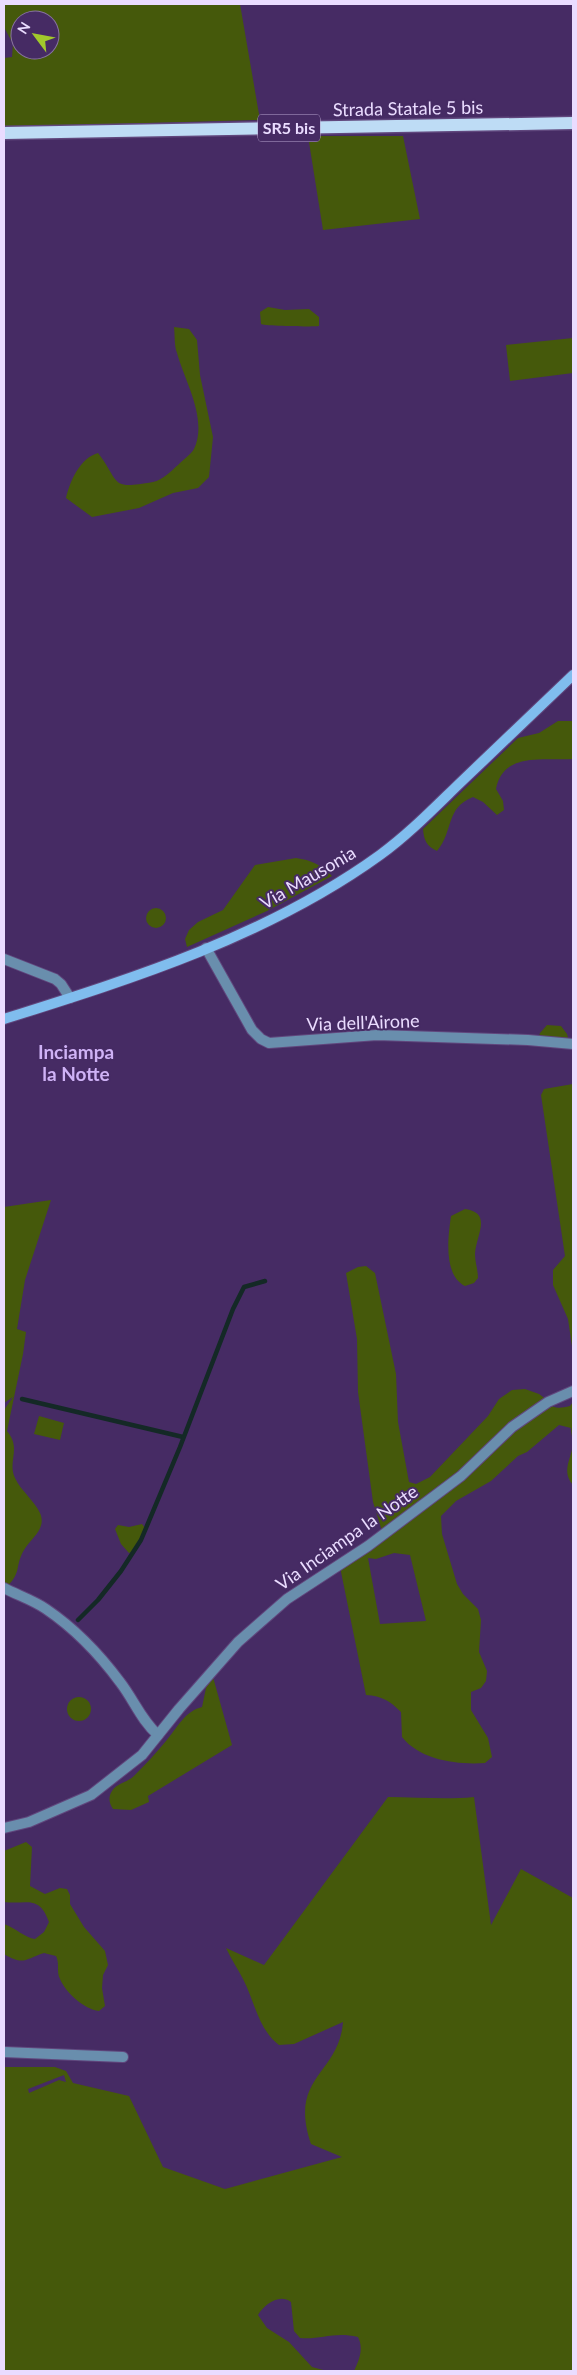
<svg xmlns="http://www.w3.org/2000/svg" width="577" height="2375" viewBox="0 0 577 2375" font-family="Lato,sans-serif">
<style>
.green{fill:#45590b;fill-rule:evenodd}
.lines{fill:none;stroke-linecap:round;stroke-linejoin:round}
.stream{stroke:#142926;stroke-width:4.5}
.street-casing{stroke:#60477d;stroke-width:12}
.secondary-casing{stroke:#60477d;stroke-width:12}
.primary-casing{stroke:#60477d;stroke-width:15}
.street{stroke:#698ead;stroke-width:10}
.secondary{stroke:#80bdee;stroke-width:10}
.primary{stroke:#bedcf5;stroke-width:12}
.labels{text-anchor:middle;stroke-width:4;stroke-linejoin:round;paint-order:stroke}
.shield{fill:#462b64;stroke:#b9a7d0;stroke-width:1}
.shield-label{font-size:16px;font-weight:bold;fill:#eadcff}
.street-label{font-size:18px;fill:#eadcff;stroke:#462b64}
.neighbourhood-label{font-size:19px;font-weight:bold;fill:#cfb2f6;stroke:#462b64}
</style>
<rect width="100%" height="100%" fill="#462b64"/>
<!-- green -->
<g class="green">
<path d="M 4,4 L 240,4 L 260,120 L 4,127 L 4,58 L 12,57 L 13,44 L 4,27 ZM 20,20 L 50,20 L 50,50 L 20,50 Z"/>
<path d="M 308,136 L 403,136 L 420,219 L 323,230 Z"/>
<path d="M 268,307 L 285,310 L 309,309 L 319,317 L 319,326 C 315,327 263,326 261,324 L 260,312 Z"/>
<path d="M 174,327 L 189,329 L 197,340 L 200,375 L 213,437 L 209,477 L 198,488 L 173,493 L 139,508 L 92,517 L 66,498 C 70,481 80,458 98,453 C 121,483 109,490 153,482 C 163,480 171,471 178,465 C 183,460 191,454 194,449 C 208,419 185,382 177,353 C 174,345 175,335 174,327 Z"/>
<path d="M 573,338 L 573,373 L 510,381 L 506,345 Z"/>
<path d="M 558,721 L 573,721 L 573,759 C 545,761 503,751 496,789 L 503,801 L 504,810 L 497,815 L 483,802 L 473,797 C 445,808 454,831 437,851 C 426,846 424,840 423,829 L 518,738 L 539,733 Z"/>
<path d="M 296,858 C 311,860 322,865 332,876 L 267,911 L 187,947 L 185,939 L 189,930 L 198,922 L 223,910 L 255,865 Z"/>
<circle cx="156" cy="918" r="10"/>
<path d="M 547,1025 L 561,1026 L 567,1034 L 569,1041 L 538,1039 L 540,1033 Z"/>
<path d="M 573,1084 L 573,1353 L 568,1319 L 553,1285 L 553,1270 L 565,1256 L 541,1095 L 544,1089 Z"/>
<path d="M 51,1200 L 25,1280 L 17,1329 L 26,1332 L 23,1354 L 7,1431 C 22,1449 7,1461 15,1478 C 21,1491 34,1500 40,1513 C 47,1529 31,1538 24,1550 C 14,1567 23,1573 4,1589 L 4,1410 L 13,1397 L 4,1403 L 4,1207 Z"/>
<path d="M 465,1209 C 493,1213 476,1235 475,1254 C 475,1262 478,1270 478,1278 L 474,1283 L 465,1286 C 443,1275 448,1237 451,1216 Z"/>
<path d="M 366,1266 L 375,1273 L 396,1374 L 398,1422 L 409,1482 L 416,1484 L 430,1477 L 488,1416 L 499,1399 L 512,1390 L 525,1389 L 539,1394 L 547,1400 L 468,1465 L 382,1531 L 373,1502 L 358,1392 L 357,1339 L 346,1273 L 358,1267 Z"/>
<path d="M 573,1402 L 573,1485 C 561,1472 571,1459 573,1445 C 573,1440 571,1433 571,1428 L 559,1425 L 527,1452 L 518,1456 L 491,1481 L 456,1501 L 441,1516 L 442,1534 L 457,1584 L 463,1594 L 478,1609 L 481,1620 L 479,1652 L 487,1671 L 486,1681 L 481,1688 L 471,1692 L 471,1710 L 488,1738 L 492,1757 L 485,1763 C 457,1765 420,1760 402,1737 L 401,1712 C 390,1701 382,1696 366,1695 L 340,1567 C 413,1517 474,1453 548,1404 C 555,1409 561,1408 570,1406 ZM 394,1553 L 410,1555 L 426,1621 L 380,1624 L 368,1558 L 376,1559 Z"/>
<path d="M 39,1416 L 64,1423 L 60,1440 L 34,1434 Z"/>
<path d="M 142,1524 L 145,1528 C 144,1539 139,1550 129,1553 L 121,1544 L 115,1529 L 118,1525 L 129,1527 Z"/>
<path d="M 213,1677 L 232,1745 L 148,1796 L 149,1802 L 131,1810 L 113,1809 C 109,1803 108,1797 112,1791 C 117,1783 128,1782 134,1776 C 145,1765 156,1753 166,1741 C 177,1728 185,1711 202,1707 L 206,1688 Z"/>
<circle cx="79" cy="1709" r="12"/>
<path d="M 388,1797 C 417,1797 445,1800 474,1797 L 491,1925 L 521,1869 L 573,1898 L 573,2371 L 354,2371 C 359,2360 364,2349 358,2337 C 334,2331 321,2340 300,2338 L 294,2331 L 291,2302 C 279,2293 264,2305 258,2315 L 267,2328 L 289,2342 L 312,2367 L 327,2371 L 4,2371 L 4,2067 L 55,2067 L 66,2071 L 73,2083 L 129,2096 L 163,2167 L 225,2189 L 342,2157 L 311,2144 C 288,2076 339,2075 343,2022 L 294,2044 L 279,2045 C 258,2029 255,2002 243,1979 C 238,1969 231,1959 226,1948 L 264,1965 ZM 64,2075 L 66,2082 L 59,2080 L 29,2093 L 28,2089 Z"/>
<path d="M 26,1842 L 32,1847 L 30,1886 L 45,1894 L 60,1888 L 67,1889 L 70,1895 L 70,1904 L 84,1927 L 105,1951 L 108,1965 L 103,1975 L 102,1988 L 105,2006 L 99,2011 C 84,2009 66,1993 60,1979 C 56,1972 60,1964 56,1956 L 44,1953 C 25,1959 24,1966 4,1954 L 4,1924 C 16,1928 25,1938 35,1939 L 44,1932 L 49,1922 C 39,1894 26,1905 4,1902 L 4,1851 Z"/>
</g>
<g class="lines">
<!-- stream -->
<g class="stream">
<path d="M 22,1399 L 183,1437"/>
<path d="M 78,1620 L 98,1600 L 121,1571 L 141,1540 L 180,1447 L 233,1309 L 244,1287 L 265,1281"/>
</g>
<defs>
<g id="street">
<path d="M 206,948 L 252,1030 L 261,1039 L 269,1043 L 377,1035 L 528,1040 L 573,1044"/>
<path d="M 4,959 L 55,979 L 61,984 L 70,998"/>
<path d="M 4,1588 C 17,1595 33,1600 46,1609 C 74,1628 100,1655 120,1682 C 134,1700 141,1720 158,1735"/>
<path d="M 4,1828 L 29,1822 L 91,1795 L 142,1755 L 179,1709 L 238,1642 L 287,1599 L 368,1546 L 461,1476 L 512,1427 L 548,1402 L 573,1391"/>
<path d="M 4,2052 L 123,2057"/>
</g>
<path id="secondary" d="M 4,1019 C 134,978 268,936 380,855 C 409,834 435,807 461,782 C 499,746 536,710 573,675"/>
<path id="primary" d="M 4,133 L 573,123"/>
</defs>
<!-- street casing -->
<use href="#street" class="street-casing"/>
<!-- secondary casing -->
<use href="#secondary" class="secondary-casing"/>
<!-- primary casing -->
<use href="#primary" class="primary-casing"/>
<!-- street -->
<use href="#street" class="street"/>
<!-- secondary -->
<use href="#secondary" class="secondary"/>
<!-- primary -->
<use href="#primary" class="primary"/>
</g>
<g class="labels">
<!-- shield labels -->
<rect class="shield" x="258" y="114.5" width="62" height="27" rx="4"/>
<g class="shield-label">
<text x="289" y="134">SR5 bis</text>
</g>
<!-- street labels -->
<g class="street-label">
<text transform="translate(408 109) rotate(-1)" y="6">Strada Statale 5 bis</text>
<text transform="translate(308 878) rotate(-30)" y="6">Via Mausonia</text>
<text transform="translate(363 1023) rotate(-2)" y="6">Via dell'Airone</text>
<text transform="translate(347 1538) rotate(-35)" y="6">Via Inciampa la Notte</text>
</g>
<!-- neighbourhood labels -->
<g class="neighbourhood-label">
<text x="76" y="1059">Inciampa<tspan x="76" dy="22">la Notte</tspan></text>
</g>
</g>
<!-- border -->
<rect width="577" height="2375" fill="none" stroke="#eadcff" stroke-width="10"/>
<!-- north arrow -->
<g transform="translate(35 35) rotate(302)"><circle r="24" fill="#462b64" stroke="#8872a2"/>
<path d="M0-4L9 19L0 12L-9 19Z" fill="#a1c92b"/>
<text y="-8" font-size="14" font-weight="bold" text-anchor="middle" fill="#eadcff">N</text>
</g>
</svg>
